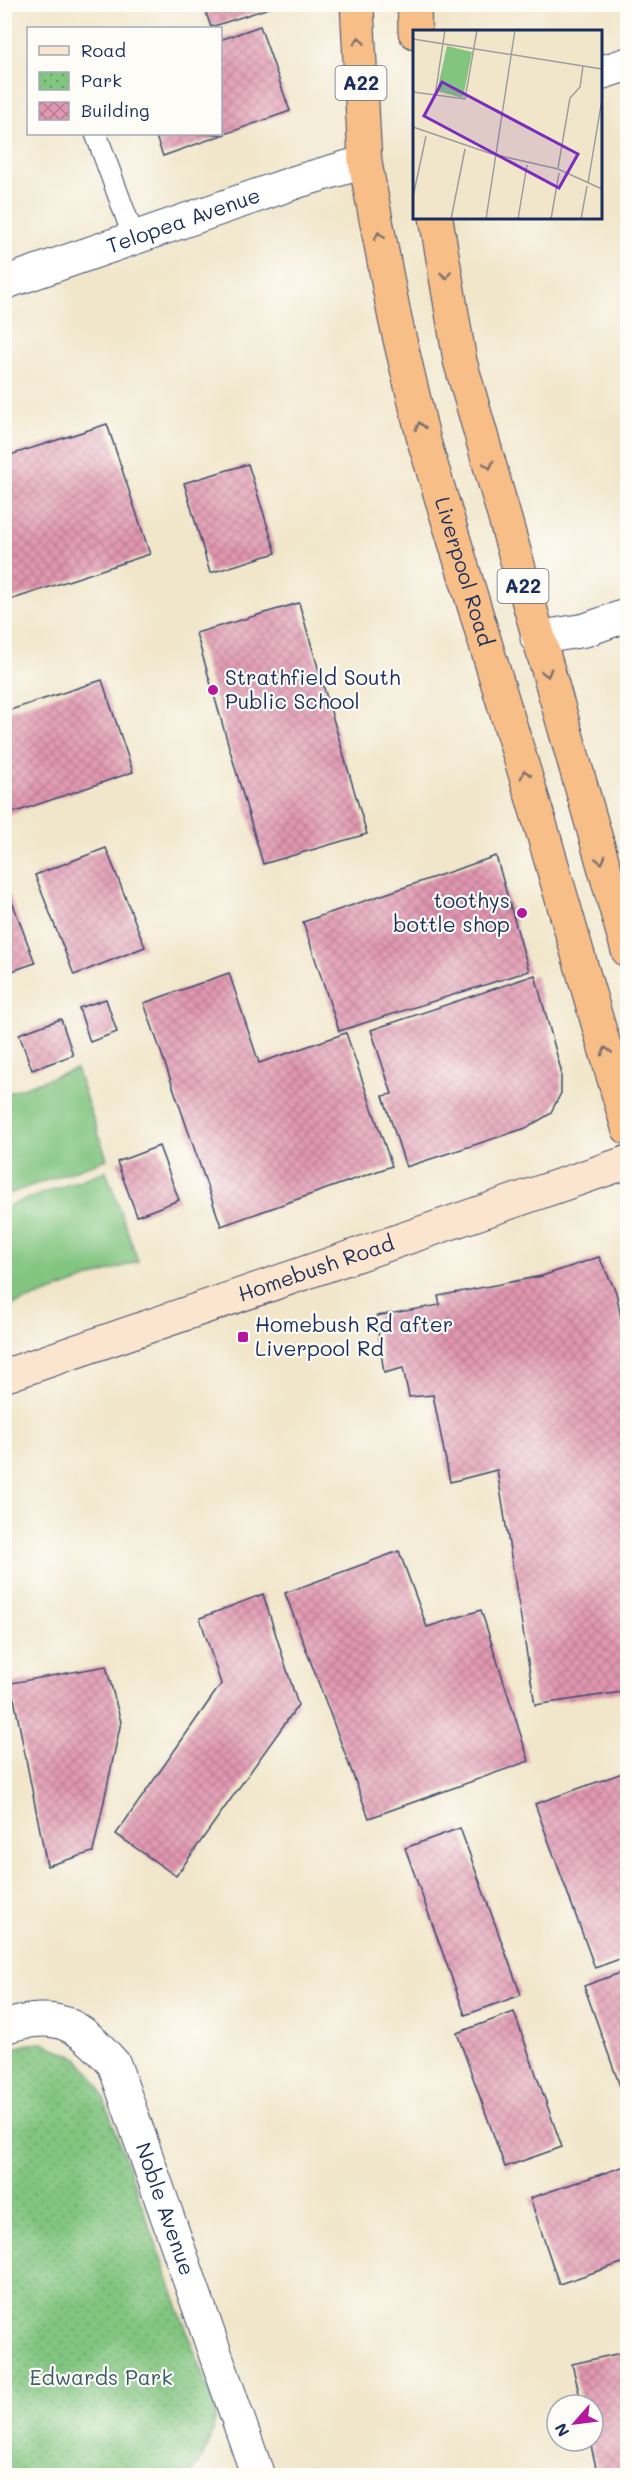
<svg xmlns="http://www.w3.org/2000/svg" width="632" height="2480" viewBox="0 0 632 2480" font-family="Mali,sans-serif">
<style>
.park{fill:url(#park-dots);stroke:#4e7a6e;stroke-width:1.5}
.pitch{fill:#81c57f;stroke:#4e7a6e;stroke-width:1.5}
.building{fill:url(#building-cross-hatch)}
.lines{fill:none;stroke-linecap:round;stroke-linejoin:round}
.service-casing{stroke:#3b4a6e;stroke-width:23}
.minor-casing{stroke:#3b4a6e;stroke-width:35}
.secondary-casing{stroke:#3b4a6e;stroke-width:35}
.trunk-casing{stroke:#3b4a6e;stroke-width:35}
.service{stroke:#fff;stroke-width:21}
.minor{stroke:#fff;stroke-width:33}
.secondary{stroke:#fce5cf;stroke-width:33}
.trunk{stroke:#f7be87;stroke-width:33}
.oneway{stroke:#7e6f70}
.poi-dot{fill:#b5179e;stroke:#fdfcf7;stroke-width:2}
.labels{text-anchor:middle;stroke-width:4.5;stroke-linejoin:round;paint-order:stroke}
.shield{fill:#fdfcf7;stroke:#5f6c8c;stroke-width:1.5}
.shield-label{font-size:20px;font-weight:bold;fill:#1b2f5e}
.street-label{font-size:21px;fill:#1b2f5e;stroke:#fdfcf7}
.poi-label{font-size:21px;fill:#1b2f5e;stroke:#fdfcf7;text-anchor:start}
.park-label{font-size:21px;fill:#3a5c68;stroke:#fdfcf7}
.inset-road{fill:none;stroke:#9b9d9f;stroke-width:1.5}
.view{fill:#7b2cbf;fill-opacity:0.15;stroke:#7b2cbf;stroke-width:3}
.inset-edge{fill:none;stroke:#1b2f5e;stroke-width:3}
</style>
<defs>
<pattern id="park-dots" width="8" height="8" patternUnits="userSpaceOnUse" patternTransform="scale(1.5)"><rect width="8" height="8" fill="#81c57f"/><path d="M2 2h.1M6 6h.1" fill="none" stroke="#69a06b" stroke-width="1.8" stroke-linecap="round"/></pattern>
<pattern id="building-cross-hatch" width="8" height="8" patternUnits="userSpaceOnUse" patternTransform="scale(1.5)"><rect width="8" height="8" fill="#e297b0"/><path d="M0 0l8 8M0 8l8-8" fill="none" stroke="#b67c92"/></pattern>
</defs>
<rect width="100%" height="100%" fill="#fdfcf7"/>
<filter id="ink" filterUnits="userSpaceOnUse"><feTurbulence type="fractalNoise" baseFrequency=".0167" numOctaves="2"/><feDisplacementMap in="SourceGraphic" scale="12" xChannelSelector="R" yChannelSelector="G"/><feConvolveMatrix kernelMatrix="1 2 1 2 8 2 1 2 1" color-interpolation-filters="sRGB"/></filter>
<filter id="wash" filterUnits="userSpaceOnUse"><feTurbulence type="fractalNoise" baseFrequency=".008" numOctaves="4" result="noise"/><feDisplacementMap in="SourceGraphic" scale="24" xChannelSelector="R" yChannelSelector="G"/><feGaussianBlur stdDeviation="1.35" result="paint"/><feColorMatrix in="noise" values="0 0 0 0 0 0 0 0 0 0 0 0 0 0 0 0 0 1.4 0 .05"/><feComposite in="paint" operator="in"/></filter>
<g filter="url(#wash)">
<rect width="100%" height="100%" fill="#f1e6ca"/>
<!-- park -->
<path class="park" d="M 43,2043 L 78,2058 L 99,2085 L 216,2412 C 213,2439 206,2455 189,2475 L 5,2475 L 5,2051 L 29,2044 Z"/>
<!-- pitch -->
<g class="pitch">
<path d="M 76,1069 L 107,1159 L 5,1195 L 5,1094 Z"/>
<path d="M 106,1171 L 138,1261 L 5,1308 L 5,1207 Z"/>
</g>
<g id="blocks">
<!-- building -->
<g class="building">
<path d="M 203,4 L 278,4 L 278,5 L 211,27 Z"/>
<path d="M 260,26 L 290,111 L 163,156 L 155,134 L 220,134 L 220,40 Z"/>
<path d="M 107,424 L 150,554 L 4,602 L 4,457 Z"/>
<path d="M 248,464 L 276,553 L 210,573 L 184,483 Z"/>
<path d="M 299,603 L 367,834 L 263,864 L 196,633 Z"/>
<path d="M 102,680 L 133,772 L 4,816 L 4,712 Z"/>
<path d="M 106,848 L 145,947 L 74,975 L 35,875 Z"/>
<path d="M 496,856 L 529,971 L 339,1031 L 303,922 Z"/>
<path d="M 4,880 L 35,963 L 4,974 Z"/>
<path d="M 229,973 L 259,1063 L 346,1033 L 392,1166 L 221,1226 L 144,1003 Z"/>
<path d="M 535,975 L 561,1070 L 561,1093 L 550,1114 L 526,1128 L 406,1167 L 383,1096 L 392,1094 L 371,1030 Z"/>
<path d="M 106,999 L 117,1032 L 90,1042 L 79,1008 Z"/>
<path d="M 61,1019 L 73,1055 L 32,1070 L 19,1034 Z"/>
<path d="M 159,1146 L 179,1200 L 137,1216 L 117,1162 Z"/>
<path d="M 599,1257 L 616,1292 L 628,1353 L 628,1691 L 535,1705 L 497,1470 L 450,1482 L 433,1395 L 409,1397 L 403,1368 L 384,1373 L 376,1316 L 440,1305 L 438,1296 L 542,1276 Z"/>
<path d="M 399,1551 L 427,1627 L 481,1610 L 529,1761 L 369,1818 L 285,1593 Z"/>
<path d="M 263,1594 L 298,1705 L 176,1876 L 116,1834 L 221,1684 L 200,1618 Z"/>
<path d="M 106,1666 L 121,1722 L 93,1852 L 47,1866 L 11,1683 Z"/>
<path d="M 628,1771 L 628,1956 L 595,1968 L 535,1804 Z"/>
<path d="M 460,1828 L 521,1995 L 465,2015 L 405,1848 Z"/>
<path d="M 628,1970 L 628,2106 L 627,2106 L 584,1986 Z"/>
<path d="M 514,2012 L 562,2147 L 505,2167 L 457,2033 Z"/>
<path d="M 628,2165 L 628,2261 L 559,2284 L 530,2198 Z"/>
<path d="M 625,2352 L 628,2365 L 628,2476 L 598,2476 L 590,2441 L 593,2441 L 593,2405 L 582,2405 L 572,2364 Z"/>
</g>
</g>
</g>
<g filter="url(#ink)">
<use href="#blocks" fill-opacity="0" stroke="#3b4a6e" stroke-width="1.5"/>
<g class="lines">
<defs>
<path id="service" d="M 96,134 L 134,238"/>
<g id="minor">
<path d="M 600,73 L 628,64"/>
<path id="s1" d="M 4,283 L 299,181 L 365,162"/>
<path d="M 537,638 L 585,630 L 628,615"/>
<path id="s2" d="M 4,2027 C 59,2010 78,2024 114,2064 L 258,2476"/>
</g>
<g id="secondary">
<path id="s3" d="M 4,1376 L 628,1162"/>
</g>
<g id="trunk">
<path id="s4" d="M 357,4 L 365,162 L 395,319 L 424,441 L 542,830 L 628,1128"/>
<path d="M 414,4 L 415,32"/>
<path d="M 436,218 L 460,361 L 628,951"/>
</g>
</defs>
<!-- service casing -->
<use href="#service" class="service-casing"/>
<!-- minor casing -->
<use href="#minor" class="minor-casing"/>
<!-- secondary casing -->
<use href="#secondary" class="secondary-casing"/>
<!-- trunk casing -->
<use href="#trunk" class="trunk-casing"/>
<!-- service -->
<use href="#service" class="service"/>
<!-- minor -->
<use href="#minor" class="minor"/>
<!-- secondary -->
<use href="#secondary" class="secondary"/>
<!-- trunk -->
<use href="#trunk" class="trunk"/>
</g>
<!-- one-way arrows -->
<defs><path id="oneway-chevron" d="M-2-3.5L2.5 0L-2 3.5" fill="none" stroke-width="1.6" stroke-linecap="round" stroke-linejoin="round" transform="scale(1.5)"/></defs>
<g class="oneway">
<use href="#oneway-chevron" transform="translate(359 41) rotate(-93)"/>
<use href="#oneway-chevron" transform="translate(379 236) rotate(-101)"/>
<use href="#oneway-chevron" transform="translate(446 275) rotate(81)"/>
<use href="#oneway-chevron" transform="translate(420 426) rotate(-103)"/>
<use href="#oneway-chevron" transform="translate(489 465) rotate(74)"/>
<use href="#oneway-chevron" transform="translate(547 673) rotate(74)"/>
<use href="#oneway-chevron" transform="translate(525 774) rotate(-107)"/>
<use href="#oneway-chevron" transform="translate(601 860) rotate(74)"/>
<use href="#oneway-chevron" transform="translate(606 1051) rotate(-106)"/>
</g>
</g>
<!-- markers -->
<g class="poi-dot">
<circle cx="213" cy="690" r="6"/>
<circle cx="522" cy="913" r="6"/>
<rect x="237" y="1331" width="12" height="12" rx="3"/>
</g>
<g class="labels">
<!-- shield labels -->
<g class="shield">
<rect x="335.5" y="66" width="51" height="34" rx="4.5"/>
<rect x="497.5" y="569" width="51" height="34" rx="4.5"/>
</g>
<g class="shield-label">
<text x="361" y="90">A22</text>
<text x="523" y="593">A22</text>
</g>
<!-- street labels -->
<g class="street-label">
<text dy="7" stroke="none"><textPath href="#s1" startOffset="190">Telopea Avenue</textPath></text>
<text dy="7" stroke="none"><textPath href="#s4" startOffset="580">Liverpool Road</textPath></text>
<text dy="7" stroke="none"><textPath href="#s3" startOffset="330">Homebush Road</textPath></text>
<text dy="7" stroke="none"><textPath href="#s2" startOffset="280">Noble Avenue</textPath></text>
</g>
<!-- poi labels -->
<g class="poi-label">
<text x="225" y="685">Strathfield South<tspan x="225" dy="24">Public School</tspan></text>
<text x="510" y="908" text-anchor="end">toothys<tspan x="510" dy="24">bottle shop</tspan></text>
<text x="255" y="1332">Homebush Rd after<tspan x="255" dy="24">Liverpool Rd</tspan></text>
</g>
<!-- park labels -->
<g class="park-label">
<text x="101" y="2385">Edwards Park</text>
</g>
</g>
<!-- overview -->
<g transform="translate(413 30)">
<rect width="189" height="189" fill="#f1e6ca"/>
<path d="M 34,16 L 59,22 L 50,68 L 24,61 Z" fill="#81c57f"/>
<path class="inset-road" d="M 0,9 L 189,39M 0,62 L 52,69 L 64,0M 22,66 L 32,0M 0,97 L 79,124 L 145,139 L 189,159M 145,138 L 157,68 L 167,57 L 170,36M 175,153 L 189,69M 0,167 L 13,106M 38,189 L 52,119M 73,189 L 102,0M 105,189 L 114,135M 138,189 L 146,143M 168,189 L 174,156"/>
<path class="view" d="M 29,52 L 165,124 L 146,158 L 11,86 Z"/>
<rect width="189" height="189" class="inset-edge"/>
</g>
<!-- margin -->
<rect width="632" height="2480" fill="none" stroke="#fdfcf7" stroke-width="24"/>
<!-- legend -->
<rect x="27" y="27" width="195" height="108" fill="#fdfcf7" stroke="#a3aaba" stroke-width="1.5"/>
<rect x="39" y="46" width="30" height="9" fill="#fce5cf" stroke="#a3aaba" stroke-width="1.5"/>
<text x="81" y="57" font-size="18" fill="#1b2f5e">Road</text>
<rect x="39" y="72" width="30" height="18" fill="url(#park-dots)" stroke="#a3aaba" stroke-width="1.5"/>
<text x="81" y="87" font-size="18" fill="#1b2f5e">Park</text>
<rect x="39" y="102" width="30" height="18" fill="url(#building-cross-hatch)" stroke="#a3aaba" stroke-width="1.5"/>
<text x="81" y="117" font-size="18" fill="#1b2f5e">Building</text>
<!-- north arrow -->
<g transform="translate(575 2423) rotate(242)"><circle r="28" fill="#fdfcf7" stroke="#a3aaba" stroke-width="1.5"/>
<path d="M0-4.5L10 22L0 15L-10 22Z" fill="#b5179e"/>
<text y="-9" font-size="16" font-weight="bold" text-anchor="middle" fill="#1b2f5e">N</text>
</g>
</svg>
